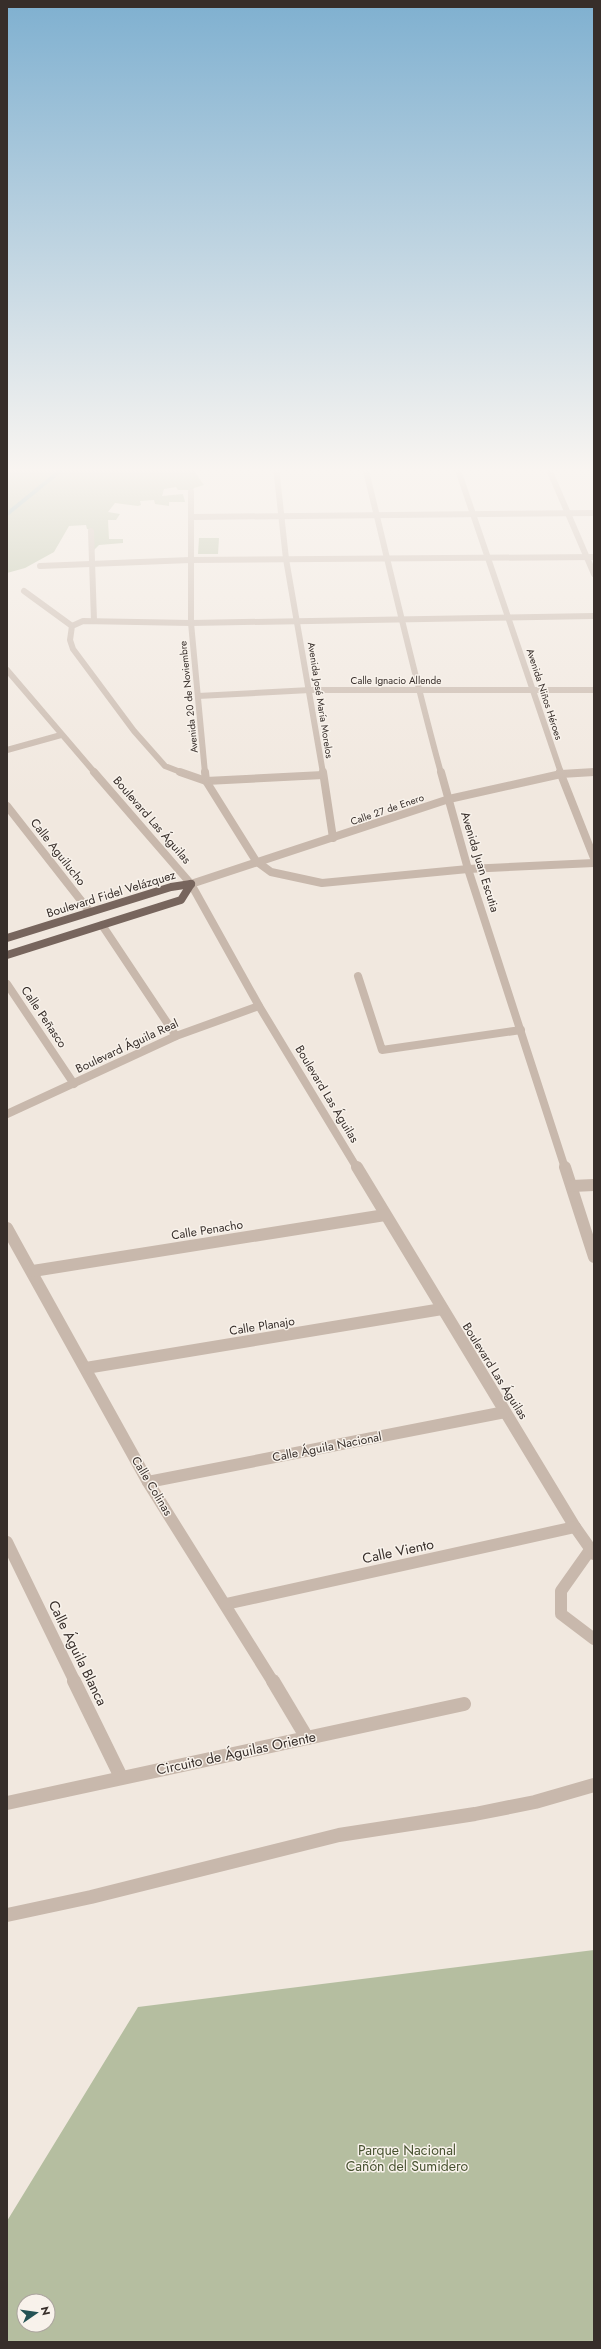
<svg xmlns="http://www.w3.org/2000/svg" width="601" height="2349" viewBox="0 0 601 2349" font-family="Jost,sans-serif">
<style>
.green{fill:#b5bea0;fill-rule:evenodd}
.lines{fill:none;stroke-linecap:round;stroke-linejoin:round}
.stream{stroke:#81aaab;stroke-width:4}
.minor-far3{stroke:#c8b8ac;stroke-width:6}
.minor-far2{stroke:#c8b8ac;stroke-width:8}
.minor-far1{stroke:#c8b8ac;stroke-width:12}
.minor{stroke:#c8b8ac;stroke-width:14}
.major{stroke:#77655d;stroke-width:8}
.labels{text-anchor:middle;stroke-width:3;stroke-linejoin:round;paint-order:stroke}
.far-street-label{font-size:10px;fill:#372e2a;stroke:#f8f2eb}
.street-label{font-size:12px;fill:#372e2a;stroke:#f8f2eb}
.near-street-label{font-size:14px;fill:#372e2a;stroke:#f8f2eb}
.near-park-label{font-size:14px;fill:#475230;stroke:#f8f2eb}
</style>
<rect width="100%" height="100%" fill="#f1e8df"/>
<!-- green -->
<g class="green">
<path d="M 11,467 L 202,467 L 194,471 L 204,485 L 194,488 L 193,490 L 178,490 L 176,487 L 164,489 L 162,496 L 183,494 L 185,502 L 169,502 L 169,506 L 155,504 L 154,500 L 140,501 L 141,505 L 138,506 L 115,503 L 108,512 L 120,514 L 116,520 L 108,520 L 109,539 L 123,539 L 123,543 L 99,545 L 93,551 L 92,530 L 87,529 L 86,525 L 69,526 L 54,552 L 25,568 L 7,573 L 7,471 Z"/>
<path d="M 199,538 L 219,538 L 218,554 L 198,554 Z"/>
<path d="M 594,1950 L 594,2342 L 7,2342 L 7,2221 L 138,2007 ZM 24,2301 L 48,2301 L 48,2325 L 24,2325 Z"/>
</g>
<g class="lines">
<!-- stream -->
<path class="stream" d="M 7,514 L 65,467"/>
<!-- minor-far3 -->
<g class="minor-far3">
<path d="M 276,467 L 286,559 L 323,773"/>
<path d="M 365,467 C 390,569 413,671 441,773"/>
<path d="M 457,467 L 561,773"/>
<path d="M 548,467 L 594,574"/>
<path d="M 191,492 L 191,623 L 205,773"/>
<path d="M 192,517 L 594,513"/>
<path d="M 91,531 L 94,621"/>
<path d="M 40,566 L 190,560 L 594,557"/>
<path d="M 24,591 L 72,626"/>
<path d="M 7,670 L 95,773"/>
<path d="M 198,696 L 310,690 L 594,690"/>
<path d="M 7,750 L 61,735"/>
<path d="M 183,773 L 165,766 L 134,731 L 73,649 L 70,640 L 72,626 L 83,621 L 191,623 L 594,616"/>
<path d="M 585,773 L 594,772"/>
</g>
<!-- minor-far2 -->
<g class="minor-far2">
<path d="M 94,772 L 191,884 L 259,1006 L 357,1168"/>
<path d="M 180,772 L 206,781 L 323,775"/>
<path d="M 205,772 L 206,781 L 256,861 L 271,872 L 322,883 L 468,869 L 594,863"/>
<path d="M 323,772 L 333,838"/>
<path d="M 441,772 L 468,869 L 565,1168"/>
<path d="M 560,772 L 594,858"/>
<path d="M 7,806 L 90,912"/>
<path d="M 191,884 L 449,799 L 561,774 L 594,772"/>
<path d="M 102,925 L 176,1036"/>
<path d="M 358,976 L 382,1050 L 521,1030"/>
<path d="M 7,984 L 74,1084"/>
<path d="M 7,1114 L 176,1036 L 259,1006"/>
</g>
<!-- minor-far1 -->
<g class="minor-far1">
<path d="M 357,1167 L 575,1527 L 594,1554"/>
<path d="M 565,1167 L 594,1257"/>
<path d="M 572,1186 L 594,1185"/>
<path d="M 7,1228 L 148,1482 L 273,1682"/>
<path d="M 33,1271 L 385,1215"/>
<path d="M 86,1368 L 442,1309"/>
<path d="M 148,1482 L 505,1412"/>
<path d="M 7,1542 L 75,1682"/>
<path d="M 590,1550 L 561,1591 L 561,1614 L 594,1639"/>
<path d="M 226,1604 L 575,1527"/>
</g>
<!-- minor -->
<g class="minor">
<path d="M 74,1681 L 121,1777"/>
<path d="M 273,1681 L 307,1738"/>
<path d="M 7,1803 L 464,1704"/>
<path d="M 7,1915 L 91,1897 L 339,1835 L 475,1814 L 535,1802 L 594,1785"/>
</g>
<!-- major -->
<g class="major">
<path d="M 7,938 L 171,887 L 191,884"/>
<path d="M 7,955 L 181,900 L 191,884"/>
</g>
</g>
<!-- sky -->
<linearGradient id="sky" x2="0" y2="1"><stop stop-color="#7fb0d0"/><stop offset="0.59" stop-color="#f9f5f1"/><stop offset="1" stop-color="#f9f5f1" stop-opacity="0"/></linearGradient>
<rect width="601" height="796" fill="url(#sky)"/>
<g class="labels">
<!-- far-street labels -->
<g class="far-street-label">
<text x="396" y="684">Calle Ignacio Allende</text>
<text transform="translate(545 694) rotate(72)" y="4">Avenida Niños Héroes</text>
<text transform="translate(188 697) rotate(-96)" y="4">Avenida 20 de Noviembre</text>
<text transform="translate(321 700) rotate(81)" y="4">Avenida José María Morelos</text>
<text transform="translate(387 809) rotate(-19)" y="4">Calle 27 de Enero</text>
</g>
<!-- street labels -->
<g class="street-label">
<text transform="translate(152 820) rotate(49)" y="4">Boulevard Las Águilas</text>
<text transform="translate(58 852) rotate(52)" y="4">Calle Aguilucho</text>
<text transform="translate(480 862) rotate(73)" y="4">Avenida Juan Escutia</text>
<text transform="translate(111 894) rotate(-17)" y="4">Boulevard Fidel Velázquez</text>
<text transform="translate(44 1017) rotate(56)" y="4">Calle Peñasco</text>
<text transform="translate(127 1046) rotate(-25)" y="4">Boulevard Águila Real</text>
<text transform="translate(327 1094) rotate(59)" y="4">Boulevard Las Águilas</text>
<text transform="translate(207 1230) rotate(-9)" y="4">Calle Penacho</text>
<text transform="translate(262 1326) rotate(-9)" y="4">Calle Planajo</text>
<text transform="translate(495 1371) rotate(58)" y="4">Boulevard Las Águilas</text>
<text transform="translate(327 1447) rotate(-11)" y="4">Calle Águila Nacional</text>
<text transform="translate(152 1486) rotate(59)" y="4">Calle Colinas</text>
</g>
<!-- near-street labels -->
<g class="near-street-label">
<text transform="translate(398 1551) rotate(-12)" y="5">Calle Viento</text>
<text transform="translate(78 1653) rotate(64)" y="5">Calle Águila Blanca</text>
<text transform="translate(236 1753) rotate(-12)" y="5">Circuito de Águilas Oriente</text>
</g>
<!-- near-park labels -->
<g class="near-park-label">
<text x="407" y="2155">Parque Nacional<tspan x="407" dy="16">Cañón del Sumidero</tspan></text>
</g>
</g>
<!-- border -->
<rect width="601" height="2349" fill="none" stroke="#372e2a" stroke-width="16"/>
<!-- north arrow -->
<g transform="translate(36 2313) rotate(77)"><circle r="19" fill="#f8f2eb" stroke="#aba49e"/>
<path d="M0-3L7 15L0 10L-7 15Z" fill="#245254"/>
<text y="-6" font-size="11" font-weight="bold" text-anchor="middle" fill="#372e2a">N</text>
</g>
</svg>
